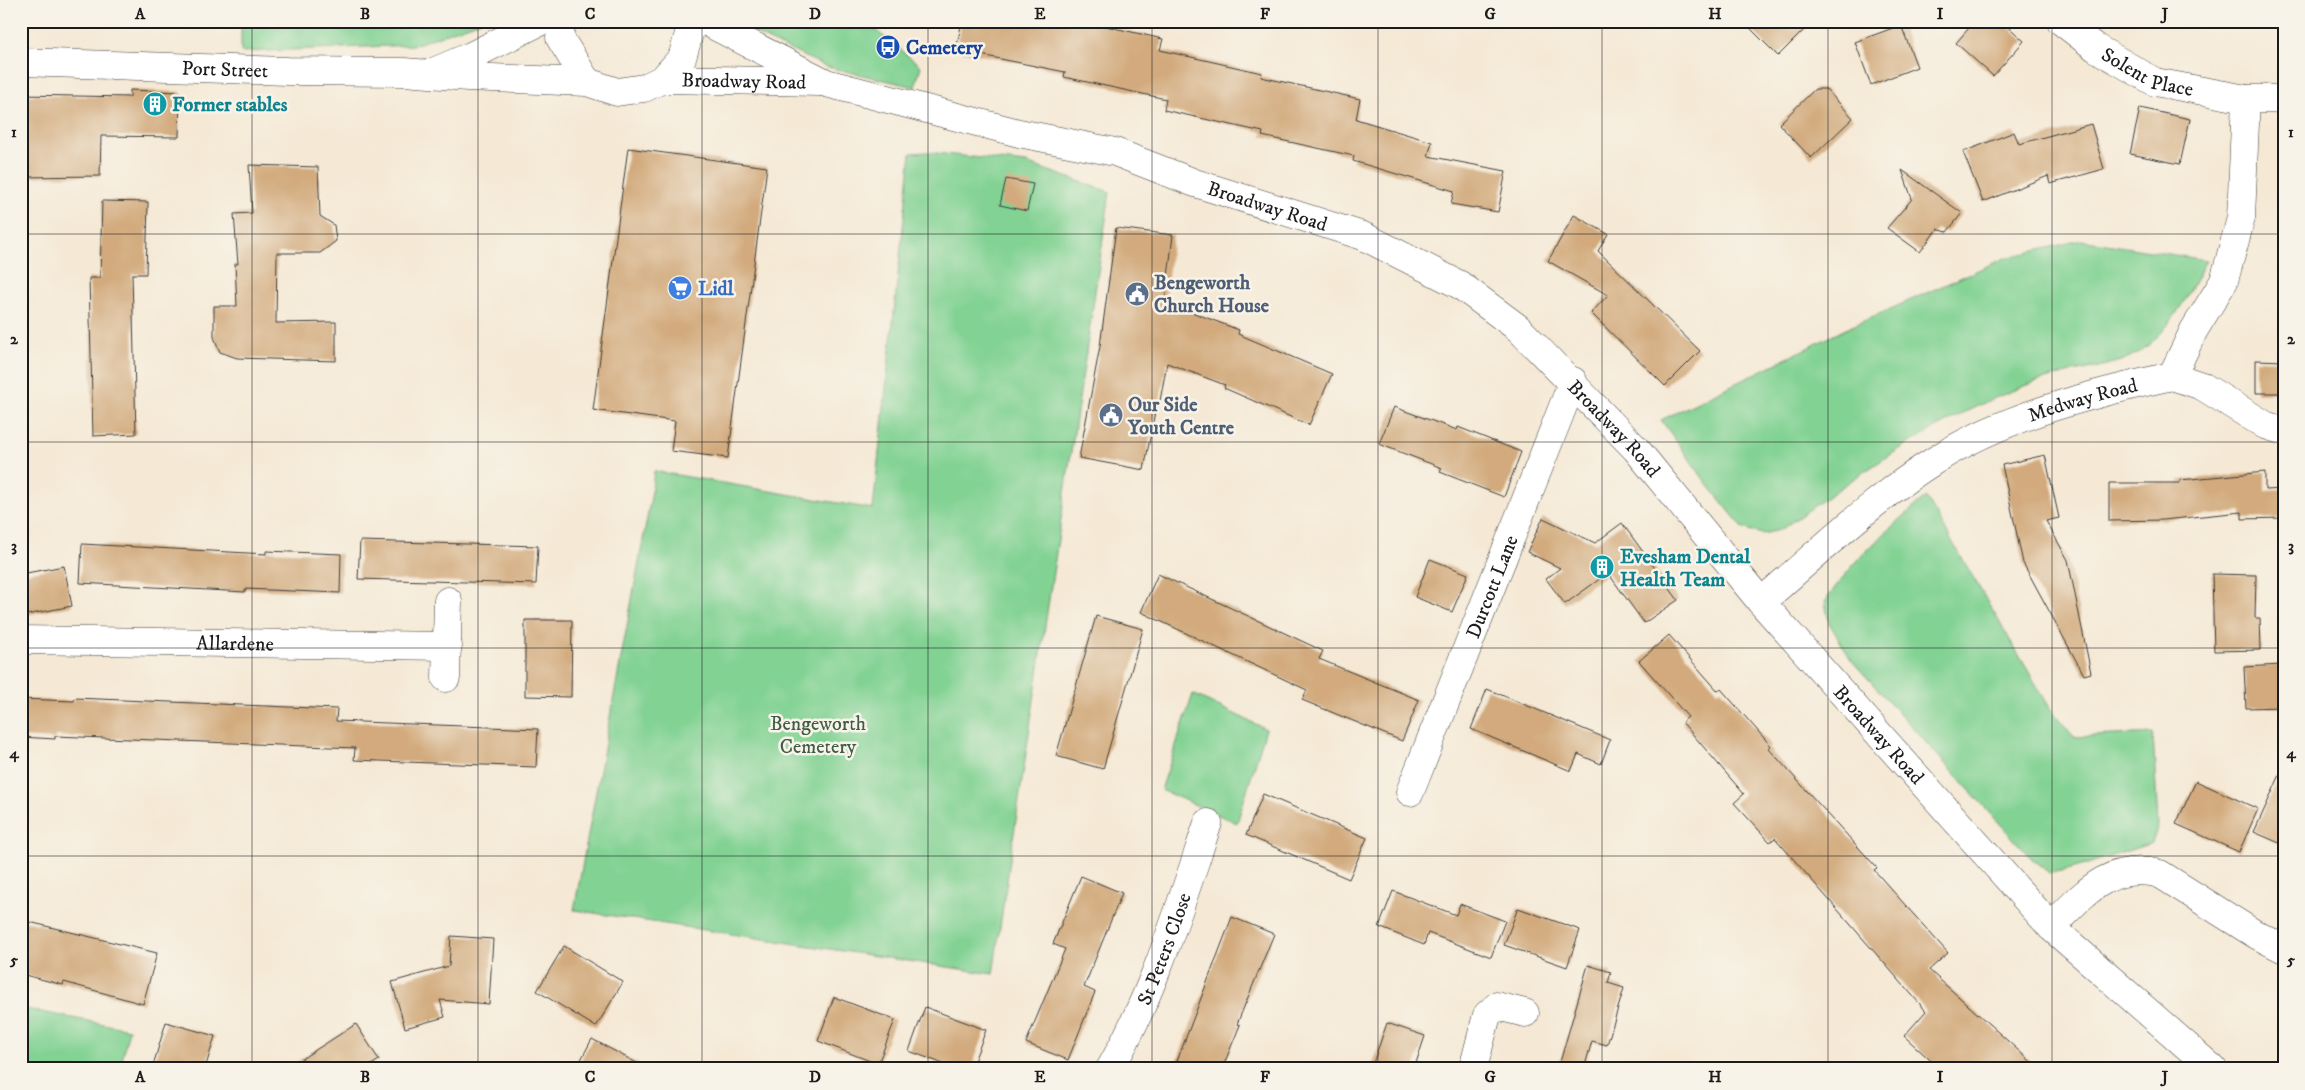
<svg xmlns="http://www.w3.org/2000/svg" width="2305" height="1090" viewBox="0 0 2305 1090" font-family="'IM FELL DW Pica',serif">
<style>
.green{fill:#81d293;stroke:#4e7758}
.building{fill:#d2aa7d}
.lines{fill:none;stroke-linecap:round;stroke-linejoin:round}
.street-casing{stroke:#3d3b38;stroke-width:29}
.secondary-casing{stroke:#3d3b38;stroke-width:29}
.street{stroke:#fff;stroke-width:28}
.secondary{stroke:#fff;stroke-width:28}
.grid{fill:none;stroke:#1c1c1c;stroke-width:1;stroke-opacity:0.55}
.labels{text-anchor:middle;stroke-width:5;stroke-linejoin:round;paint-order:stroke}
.transit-label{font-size:20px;font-weight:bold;fill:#164399;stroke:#f7f3e8;text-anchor:start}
.street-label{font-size:20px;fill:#1c1c1c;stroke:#f7f3e8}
.culture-label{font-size:20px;font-weight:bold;fill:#0d838f;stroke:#f7f3e8;text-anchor:start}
.service-label{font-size:20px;font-weight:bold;fill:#4e5e75;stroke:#f7f3e8;text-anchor:start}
.shop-label{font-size:20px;font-weight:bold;fill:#366cbe;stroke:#f7f3e8;text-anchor:start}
.park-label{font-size:20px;fill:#3f5c46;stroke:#f7f3e8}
.neatline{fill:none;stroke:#1c1c1c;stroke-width:2}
.grid-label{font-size:16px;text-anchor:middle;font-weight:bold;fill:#1c1c1c}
</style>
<rect width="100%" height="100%" fill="#f7f3e8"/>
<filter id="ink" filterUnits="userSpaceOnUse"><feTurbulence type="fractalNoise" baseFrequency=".02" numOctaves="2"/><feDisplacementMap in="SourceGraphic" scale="10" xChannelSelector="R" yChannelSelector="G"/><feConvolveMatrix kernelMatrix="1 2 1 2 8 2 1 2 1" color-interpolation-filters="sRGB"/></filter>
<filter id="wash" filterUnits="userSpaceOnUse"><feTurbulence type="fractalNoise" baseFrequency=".0096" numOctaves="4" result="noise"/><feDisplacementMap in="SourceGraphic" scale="20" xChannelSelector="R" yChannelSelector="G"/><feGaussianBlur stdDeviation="1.12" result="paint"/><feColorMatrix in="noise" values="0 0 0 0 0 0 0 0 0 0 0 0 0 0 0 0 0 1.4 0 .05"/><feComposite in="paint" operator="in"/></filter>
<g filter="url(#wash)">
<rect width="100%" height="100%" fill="#f5e9d5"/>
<!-- green -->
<g class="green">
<path d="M 241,21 L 481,21 L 414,45 L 241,52 Z"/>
<path d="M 728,21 L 864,21 L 921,66 L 915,87 L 827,67 Z"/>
<path d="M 927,152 L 1026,163 L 1110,192 L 993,974 L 574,910 L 651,497 L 654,471 L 873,509 L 911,153 Z"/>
<path d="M 2081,240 L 2206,260 C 2190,291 2174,325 2146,347 C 2121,367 2090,367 2060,375 C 2038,380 2014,390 1993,399 C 1916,433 1849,482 1780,530 L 1762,534 L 1743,528 L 1708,485 L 1661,420 L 1850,327 L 2005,258 Z"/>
<path d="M 1926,497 L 2050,708 L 2074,737 L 2153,733 L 2158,826 L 2152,843 L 2072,869 L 2049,873 L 2031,858 L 1852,661 L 1829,623 L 1825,602 C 1852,560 1889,529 1926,497 Z"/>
<path d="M 1193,694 L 1266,729 L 1237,823 L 1161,790 Z"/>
<path d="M 21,1008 L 129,1029 L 120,1069 L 21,1069 Z"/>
</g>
<g id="blocks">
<!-- building -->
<g class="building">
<path d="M 962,21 L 1083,21 L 1163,39 L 1160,50 L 1262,73 L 1261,77 L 1360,99 L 1356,119 L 1432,142 L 1428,156 L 1506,171 L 1498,212 L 1451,204 L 1454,191 L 1353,161 L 1354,156 L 1262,136 L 1263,132 L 1164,110 L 1166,99 L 1064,77 L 1065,72 L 956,50 Z"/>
<path d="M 1743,21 L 1813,21 L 1778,56 Z"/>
<path d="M 1975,21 L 2002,21 L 2024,41 L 1993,76 L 1956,43 Z"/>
<path d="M 1901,25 L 1917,67 L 1871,85 L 1855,42 Z"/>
<path d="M 1815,89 L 1826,89 L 1853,118 L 1811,158 L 1779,124 Z"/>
<path d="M 130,90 L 180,92 L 179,137 L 101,136 L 100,176 L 21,177 L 21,95 L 130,97 Z"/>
<path d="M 2140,108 L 2190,119 L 2180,164 L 2130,154 Z"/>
<path d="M 2091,124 L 2104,169 L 2050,184 L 2048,176 L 1983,202 L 1963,152 L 2014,132 L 2019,144 Z"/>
<path d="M 628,148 L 767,167 L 728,458 L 671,451 L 675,421 L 593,410 Z"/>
<path d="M 249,165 L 318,167 L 320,216 L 334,225 L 336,241 L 320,253 L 277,253 L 276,323 L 336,322 L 336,361 L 237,358 L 220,352 L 214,337 L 214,306 L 237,306 L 235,264 L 238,264 L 234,214 L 252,213 Z"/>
<path d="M 1902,170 L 1962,213 L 1947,232 L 1937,229 L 1920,252 L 1887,228 L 1912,199 Z"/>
<path d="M 1006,179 L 1033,184 L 1027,211 L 1000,205 Z"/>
<path d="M 102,201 L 148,202 L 146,274 L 132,274 L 136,434 L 93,436 L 89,278 L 100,278 Z"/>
<path d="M 1574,215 L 1608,234 L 1598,251 L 1700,351 L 1665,386 L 1591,313 L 1608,295 L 1548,261 Z"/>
<path d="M 1116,228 L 1173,235 L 1165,302 L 1239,330 L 1238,334 L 1332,374 L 1309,425 L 1224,388 L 1225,385 L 1167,363 L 1159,406 L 1156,406 L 1144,470 L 1079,458 L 1100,346 Z"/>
<path d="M 2256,360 L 2284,361 L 2284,393 L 2256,393 Z"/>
<path d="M 1394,407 L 1457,430 L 1458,427 L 1521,452 L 1504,497 L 1440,472 L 1442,468 L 1379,444 Z"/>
<path d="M 2045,455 L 2059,518 L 2046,521 L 2068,560 L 2091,673 L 2084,675 L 2023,563 L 2002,465 Z"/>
<path d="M 2265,472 L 2265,490 L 2284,489 L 2284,518 L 2242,519 L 2242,512 L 2163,520 L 2109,521 L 2109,483 L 2180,483 L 2180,480 Z"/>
<path d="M 1543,518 L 1595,543 L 1622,523 L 1678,600 L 1644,623 L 1608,573 L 1565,604 L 1546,579 L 1560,568 L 1527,552 Z"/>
<path d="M 360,541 L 538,546 L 536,584 L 358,579 Z"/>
<path d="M 82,544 L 266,554 L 266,551 L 341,554 L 340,593 L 245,589 L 245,592 L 80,583 Z"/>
<path d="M 1430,559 L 1468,574 L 1452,612 L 1415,597 Z"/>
<path d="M 64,566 L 72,606 L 21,616 L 21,574 Z"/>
<path d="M 1158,574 L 1323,651 L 1319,659 L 1419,700 L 1402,741 L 1302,700 L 1307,690 L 1141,612 Z"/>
<path d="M 2212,574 L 2256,575 L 2255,618 L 2260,618 L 2261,650 L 2214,651 Z"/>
<path d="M 1096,616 L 1143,629 L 1103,769 L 1056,756 Z"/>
<path d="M 525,620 L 572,620 L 571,697 L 525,696 Z"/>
<path d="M 1669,635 L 1718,691 L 1721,689 L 1771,746 L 1768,748 L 1877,868 L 1874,870 L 1948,953 L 1929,970 L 2039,1069 L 1940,1069 L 1904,1036 L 1926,1011 L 1775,838 L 1770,842 L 1734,803 L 1744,794 L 1682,722 L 1688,717 L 1639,661 Z"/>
<path d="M 2282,665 L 2284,707 L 2246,708 L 2244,667 Z"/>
<path d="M 1487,689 L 1610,740 L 1601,764 L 1578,754 L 1571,771 L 1471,729 Z"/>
<path d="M 75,698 L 337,709 L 336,721 L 538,729 L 536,767 L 354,760 L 355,748 L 55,736 L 55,739 L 21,737 L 21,699 L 74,701 Z"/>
<path d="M 2284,766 L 2284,845 L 2254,832 Z"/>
<path d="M 2196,781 L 2258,809 L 2239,852 L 2176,824 Z"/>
<path d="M 1263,794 L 1367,838 L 1349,879 L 1246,835 Z"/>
<path d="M 1081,876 L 1122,893 L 1084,987 L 1095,992 L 1068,1060 L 1026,1043 L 1065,949 L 1053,944 Z"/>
<path d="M 1393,891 L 1456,915 L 1460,904 L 1505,921 L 1491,957 L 1428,933 L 1424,945 L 1379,927 Z"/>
<path d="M 1518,908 L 1580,930 L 1567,967 L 1504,945 Z"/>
<path d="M 1232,917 L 1274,934 L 1237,1024 L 1240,1025 L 1222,1069 L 1174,1069 Z"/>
<path d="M 21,920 L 157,953 L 143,1004 L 64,982 L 63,985 L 21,974 Z"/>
<path d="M 451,936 L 493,939 L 489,1004 L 440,1000 L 445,1017 L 405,1028 L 392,982 L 449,966 Z"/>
<path d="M 564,946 L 623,982 L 596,1027 L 537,991 Z"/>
<path d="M 1588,965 L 1611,972 L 1608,983 L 1624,988 L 1607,1045 L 1592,1041 L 1584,1069 L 1558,1069 Z"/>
<path d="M 834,997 L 895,1020 L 878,1064 L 818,1041 Z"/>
<path d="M 925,1007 L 986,1030 L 971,1069 L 957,1069 L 909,1051 Z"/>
<path d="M 166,1022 L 215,1036 L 205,1069 L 152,1069 Z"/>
<path d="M 1387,1023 L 1425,1036 L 1414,1069 L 1371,1069 Z"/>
<path d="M 356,1024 L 379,1060 L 365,1069 L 286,1069 Z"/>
<path d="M 592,1039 L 648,1069 L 576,1069 Z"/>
</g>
</g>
</g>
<g filter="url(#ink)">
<use href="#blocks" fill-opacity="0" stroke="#3d3b38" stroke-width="1"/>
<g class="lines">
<defs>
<g id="street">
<path id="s1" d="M 2061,21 L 2096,48 L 2155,82 L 2246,99 L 2284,99"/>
<path d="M 2172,376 L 2194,330 L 2224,281 L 2241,218 L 2246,99"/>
<path d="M 2172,376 L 2202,386 L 2265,425 L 2284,431"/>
<path id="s2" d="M 1761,602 C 1818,553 1873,499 1937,459 C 2004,416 2095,393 2172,376"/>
<path id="s3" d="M 21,640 L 448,646"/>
<path d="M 446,678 L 448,601"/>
<path id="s4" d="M 1410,792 L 1573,381"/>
<path d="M 2051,927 C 2083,895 2109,861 2160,874 L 2255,934 L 2284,949"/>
<path id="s5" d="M 1110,1069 C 1154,992 1180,906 1208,823"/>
<path d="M 1473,1069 L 1487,1015 L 1497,1006 L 1525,1013"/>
</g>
<g id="secondary">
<path d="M 561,21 L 560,38 L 587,82"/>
<path id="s6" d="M 705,21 L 826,83 L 1019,133 L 1115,152 L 1195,183 L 1363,236 L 1460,285 L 1518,328 L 1636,449 L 1761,602 L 2051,927 L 2213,1069"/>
<path id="s7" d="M 21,62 L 288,71 L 404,72 L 468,77 L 587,82 L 617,92 L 644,88 L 663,79 L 682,58 L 689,34 L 689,21"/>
<path d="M 433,72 L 471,56 L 541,21"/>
<path id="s8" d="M 663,79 L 819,82"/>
</g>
</defs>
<!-- street casing -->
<use href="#street" class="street-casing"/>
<!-- secondary casing -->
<use href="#secondary" class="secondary-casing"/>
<!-- street -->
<use href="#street" class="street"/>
<!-- secondary -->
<use href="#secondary" class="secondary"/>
</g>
</g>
<!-- grid -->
<path class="grid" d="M 252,21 L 252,1069M 478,21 L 478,1069M 702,21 L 702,1069M 928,21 L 928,1069M 1152,21 L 1152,1069M 1378,21 L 1378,1069M 1602,21 L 1602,1069M 1828,21 L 1828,1069M 2052,21 L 2052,1069M 21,234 L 2284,234M 21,442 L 2284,442M 21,648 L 2284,648M 21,856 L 2284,856"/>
<!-- icons -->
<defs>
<symbol id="bus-disc" viewBox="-11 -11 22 22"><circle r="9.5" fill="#1a4fb4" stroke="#f7f3e8"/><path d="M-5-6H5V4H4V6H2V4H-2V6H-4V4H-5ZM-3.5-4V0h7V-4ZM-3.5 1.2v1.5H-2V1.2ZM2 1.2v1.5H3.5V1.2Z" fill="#fff"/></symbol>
<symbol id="building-disc" viewBox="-11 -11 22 22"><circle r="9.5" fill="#0f9aa8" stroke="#f7f3e8"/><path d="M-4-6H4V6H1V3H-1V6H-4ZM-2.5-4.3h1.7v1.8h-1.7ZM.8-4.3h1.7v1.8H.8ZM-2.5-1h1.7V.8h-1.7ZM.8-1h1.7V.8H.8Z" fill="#fff"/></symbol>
<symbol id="supermarket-disc" viewBox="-11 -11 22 22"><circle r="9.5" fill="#3f7fe0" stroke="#f7f3e8"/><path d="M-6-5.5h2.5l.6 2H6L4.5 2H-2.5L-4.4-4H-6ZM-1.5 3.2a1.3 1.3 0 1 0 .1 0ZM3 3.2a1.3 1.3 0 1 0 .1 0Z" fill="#fff"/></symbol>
<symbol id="civic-disc" viewBox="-11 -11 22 22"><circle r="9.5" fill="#5c6f8a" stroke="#f7f3e8"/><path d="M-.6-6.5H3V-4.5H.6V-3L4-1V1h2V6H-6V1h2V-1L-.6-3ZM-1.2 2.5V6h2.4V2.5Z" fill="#fff"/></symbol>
</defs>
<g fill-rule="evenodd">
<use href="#bus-disc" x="874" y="33" width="28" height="28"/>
<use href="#building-disc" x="141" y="90" width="28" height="28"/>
<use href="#supermarket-disc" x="666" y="274" width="28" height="28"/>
<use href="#civic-disc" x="1123" y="280" width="28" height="28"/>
<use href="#civic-disc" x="1097" y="401" width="28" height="28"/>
<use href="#building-disc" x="1588" y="553" width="28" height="28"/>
</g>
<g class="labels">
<!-- transit labels -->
<g class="transit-label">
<text x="906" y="54">Cemetery</text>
</g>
<!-- street labels -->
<g class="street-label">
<text dy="7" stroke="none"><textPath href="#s7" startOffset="204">Port Street</textPath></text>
<text dy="7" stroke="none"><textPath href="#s1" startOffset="102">Solent Place</textPath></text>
<text dy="7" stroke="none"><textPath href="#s8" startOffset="81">Broadway Road</textPath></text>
<text dy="7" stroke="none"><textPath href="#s6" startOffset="595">Broadway Road</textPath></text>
<text dy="7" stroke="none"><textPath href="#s2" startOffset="385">Medway Road</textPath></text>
<text dy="7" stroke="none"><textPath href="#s6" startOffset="1015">Broadway Road</textPath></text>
<text dy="7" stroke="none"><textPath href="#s4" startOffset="221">Durcott Lane</textPath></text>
<text dy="7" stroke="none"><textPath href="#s3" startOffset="214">Allardene</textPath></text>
<text dy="7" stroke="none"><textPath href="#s6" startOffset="1420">Broadway Road</textPath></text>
<text dy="7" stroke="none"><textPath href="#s5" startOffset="132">St Peters Close</textPath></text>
</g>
<!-- culture labels -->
<g class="culture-label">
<text x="172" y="111">Former stables</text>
<text x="1620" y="563">Evesham Dental<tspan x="1620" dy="23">Health Team</tspan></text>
</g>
<!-- service labels -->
<g class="service-label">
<text x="1154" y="289">Bengeworth<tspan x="1154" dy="23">Church House</tspan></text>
<text x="1128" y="411">Our Side<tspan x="1128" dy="23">Youth Centre</tspan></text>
</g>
<!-- shop labels -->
<g class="shop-label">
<text x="698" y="295">Lidl</text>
</g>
<!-- park labels -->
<g class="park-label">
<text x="818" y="730">Bengeworth<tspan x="818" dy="23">Cemetery</tspan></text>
</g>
</g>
<!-- margin -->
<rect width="2305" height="1090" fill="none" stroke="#f7f3e8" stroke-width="55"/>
<rect x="28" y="28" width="2250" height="1034" class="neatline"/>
<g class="grid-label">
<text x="140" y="19">A</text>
<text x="365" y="19">B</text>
<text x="590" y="19">C</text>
<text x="815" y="19">D</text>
<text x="1040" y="19">E</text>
<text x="1265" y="19">F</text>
<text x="1490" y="19">G</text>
<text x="1715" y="19">H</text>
<text x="1940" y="19">I</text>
<text x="2165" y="19">J</text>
<text x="14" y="137">1</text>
<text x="2291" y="137">1</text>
<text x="14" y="344">2</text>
<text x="2291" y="344">2</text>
<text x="14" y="551">3</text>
<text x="2291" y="551">3</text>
<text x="14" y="758">4</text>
<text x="2291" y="758">4</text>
<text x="14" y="965">5</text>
<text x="2291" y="965">5</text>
<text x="140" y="1082">A</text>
<text x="365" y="1082">B</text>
<text x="590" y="1082">C</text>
<text x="815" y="1082">D</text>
<text x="1040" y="1082">E</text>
<text x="1265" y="1082">F</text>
<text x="1490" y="1082">G</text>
<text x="1715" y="1082">H</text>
<text x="1940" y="1082">I</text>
<text x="2165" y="1082">J</text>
</g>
</svg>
